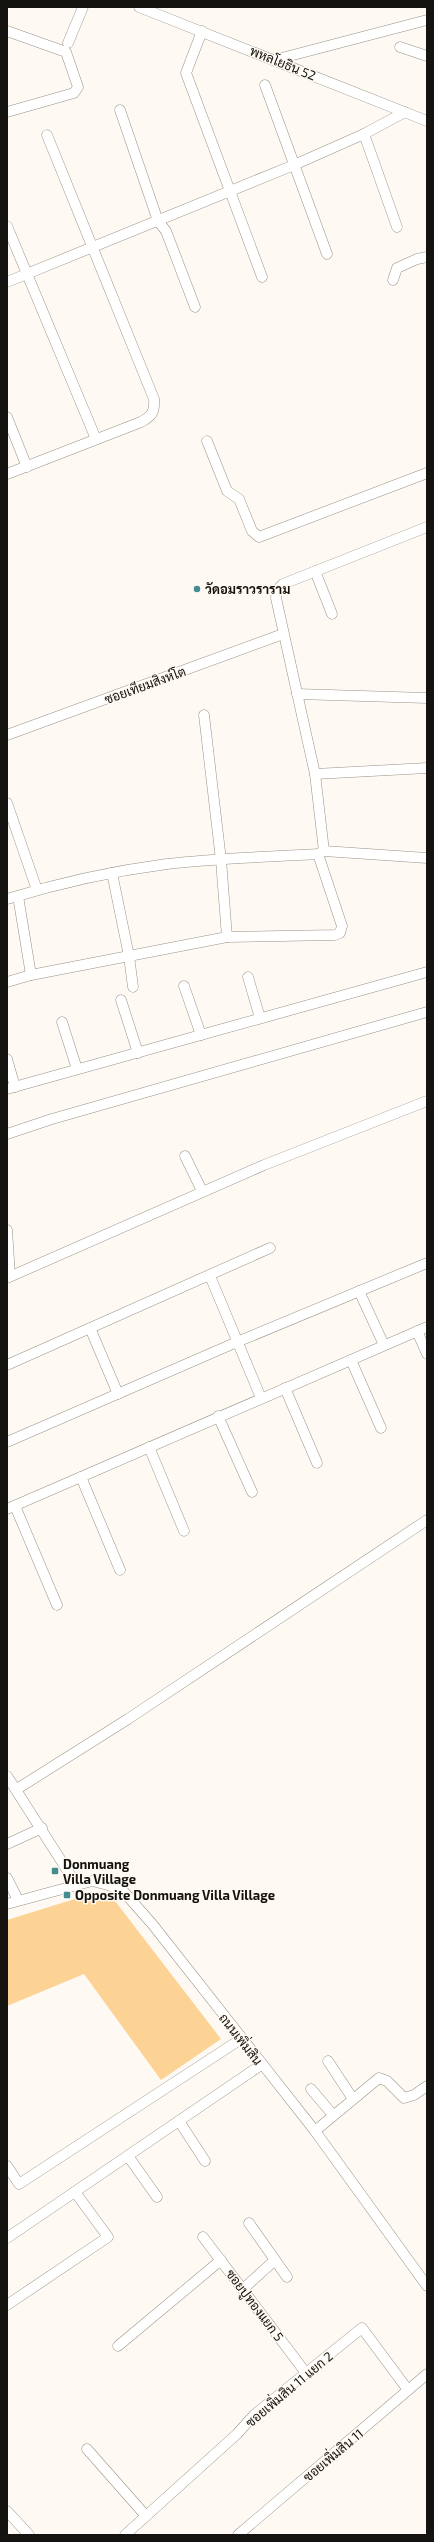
<svg xmlns="http://www.w3.org/2000/svg" width="434" height="2542" viewBox="0 0 434 2542" font-family="'Exo 2',Sarabun,sans-serif">
<style>
.green{fill:#fcd394}
.lines{fill:none;stroke-linecap:round;stroke-linejoin:round}
.minor-casing{stroke:#999288;stroke-width:11}
.minor{stroke:#fff;stroke-width:10}
.poi-dot{fill:#458c91;stroke:#fefaf3;stroke-width:1.5}
.labels{text-anchor:middle;stroke-width:3;stroke-linejoin:round;paint-order:stroke}
.street-label{font-size:13px;fill:#15130f;stroke:#fefaf3}
.poi-label{font-size:13px;font-weight:bold;fill:#15130f;stroke:#fefaf3;text-anchor:start}
</style>
<rect width="100%" height="100%" fill="#fefaf3"/>
<!-- green -->
<path class="green" d="M 94,1893 L 104,1893 L 115,1901 L 221,2039 L 161,2080 L 84,1974 L 7,2006 L 7,1920 Z"/>
<g class="lines">
<defs>
<g id="minor">
<path d="M 139,7 L 427,121"/>
<path d="M 7,31 L 66,52 L 78,87 L 74,93 L 7,112"/>
<path d="M 202,31 L 186,73 L 262,277"/>
<path d="M 68,43 L 83,7"/>
<path d="M 400,47 L 427,56"/>
<path d="M 274,60 L 427,20"/>
<path d="M 265,85 L 327,254"/>
<path d="M 120,110 L 158,221 L 166,231 L 195,307"/>
<path d="M 364,134 L 397,227"/>
<path d="M 7,226 L 96,439"/>
<path d="M 393,280 L 397,268 L 417,259 L 427,257"/>
<path d="M 7,282 L 294,165 L 364,134 L 405,112"/>
<path d="M 7,417 L 27,467"/>
<path d="M 207,441 L 227,491 L 239,499 L 252,531 L 259,537 L 427,473"/>
<path d="M 7,474 L 141,422 C 152,416 155,412 154,399 L 47,135"/>
<path d="M 315,571 L 332,614"/>
<path d="M 297,694 L 427,698"/>
<path d="M 204,715 L 221,860 L 227,937"/>
<path d="M 7,735 L 283,634"/>
<path d="M 315,774 L 427,768"/>
<path d="M 7,803 L 37,890"/>
<path d="M 324,851 L 315,774 L 276,598 L 277,590 L 283,584 L 427,527"/>
<path d="M 112,873 L 129,956 L 133,987"/>
<path d="M 18,896 L 31,975"/>
<path d="M 7,899 C 59,883 113,871 167,864 C 217,858 268,857 318,854 L 324,851 L 427,858"/>
<path d="M 248,977 L 260,1018"/>
<path d="M 7,982 L 31,975 L 227,937 L 335,935 L 340,933 L 342,926 L 318,854"/>
<path d="M 184,986 L 201,1035"/>
<path d="M 121,1000 L 138,1053"/>
<path d="M 62,1022 L 77,1069"/>
<path d="M 7,1059 L 15,1087"/>
<path d="M 7,1089 L 427,972"/>
<path d="M 7,1134 L 52,1119 L 427,1012"/>
<path d="M 185,1156 L 202,1191"/>
<path d="M 7,1230 L 10,1276"/>
<path d="M 210,1276 L 261,1398"/>
<path d="M 7,1278 L 264,1165 L 427,1101"/>
<path d="M 359,1291 L 384,1345"/>
<path d="M 90,1328 L 118,1394"/>
<path d="M 417,1331 L 427,1354"/>
<path d="M 351,1360 L 381,1428"/>
<path d="M 7,1365 L 270,1248"/>
<path d="M 285,1388 L 317,1463"/>
<path d="M 218,1416 L 252,1492"/>
<path d="M 7,1442 L 237,1342 L 427,1263"/>
<path d="M 149,1447 L 184,1531"/>
<path d="M 81,1477 L 120,1570"/>
<path d="M 15,1506 L 57,1605"/>
<path d="M 7,1509 L 427,1327"/>
<path d="M 7,1776 L 76,1884"/>
<path d="M 17,1789 L 128,1719 L 427,1520"/>
<path d="M 7,1844 L 42,1828"/>
<path d="M 7,1878 L 18,1900"/>
<path d="M 7,1904 L 92,1881 L 108,1885 L 124,1892 L 153,1925 L 315,2131 L 427,2286"/>
<path d="M 328,2061 L 353,2099"/>
<path d="M 311,2089 L 333,2115"/>
<path d="M 179,2121 L 205,2161"/>
<path d="M 315,2131 L 379,2078 L 387,2081 L 404,2098 L 414,2095 L 427,2086"/>
<path d="M 128,2156 L 157,2197"/>
<path d="M 7,2166 L 19,2184 L 241,2039"/>
<path d="M 249,2223 L 287,2277"/>
<path d="M 203,2237 L 306,2373"/>
<path d="M 7,2238 L 261,2065"/>
<path d="M 243,2289 L 275,2260"/>
<path d="M 7,2305 L 108,2237 L 75,2192"/>
<path d="M 118,2346 L 221,2260"/>
<path d="M 87,2449 L 146,2516"/>
<path d="M 7,2511 L 29,2535"/>
<path d="M 125,2535 L 237,2434 L 254,2415 L 362,2328 L 408,2390"/>
<path d="M 238,2535 L 427,2374"/>
</g>
</defs>
<!-- minor casing -->
<use href="#minor" class="minor-casing"/>
<!-- minor -->
<use href="#minor" class="minor"/>
</g>
<!-- markers -->
<g class="poi-dot">
<circle cx="197" cy="589" r="4"/>
<rect x="51" y="1867" width="8" height="8" rx="2"/>
<rect x="63" y="1891" width="8" height="8" rx="2"/>
</g>
<g class="labels">
<!-- street labels -->
<g class="street-label">
<text transform="translate(283 63) rotate(22)" y="5">พหลโยธิน 52</text>
<text transform="translate(145 685) rotate(-20)" y="5">ซอยเทียมสิงห์โต</text>
<text transform="translate(241 2039) rotate(52)" y="5">ถนนเพิ่มสิน</text>
<text transform="translate(255 2305) rotate(53)" y="5">ซอยปูทองแยก 5</text>
<text transform="translate(289 2389) rotate(-40)" y="5">ซอยเพิ่มสิน 11 แยก 2</text>
<text transform="translate(333 2455) rotate(-40)" y="5">ซอยเพิ่มสิน 11</text>
</g>
<!-- poi labels -->
<g class="poi-label">
<text x="205" y="594">วัดอมราวราราม</text>
<text x="63" y="1869">Donmuang<tspan x="63" dy="15">Villa Village</tspan></text>
<text x="75" y="1900">Opposite Donmuang Villa Village</text>
</g>
</g>
<!-- border -->
<rect width="434" height="2542" fill="none" stroke="#15130f" stroke-width="16"/>
</svg>
